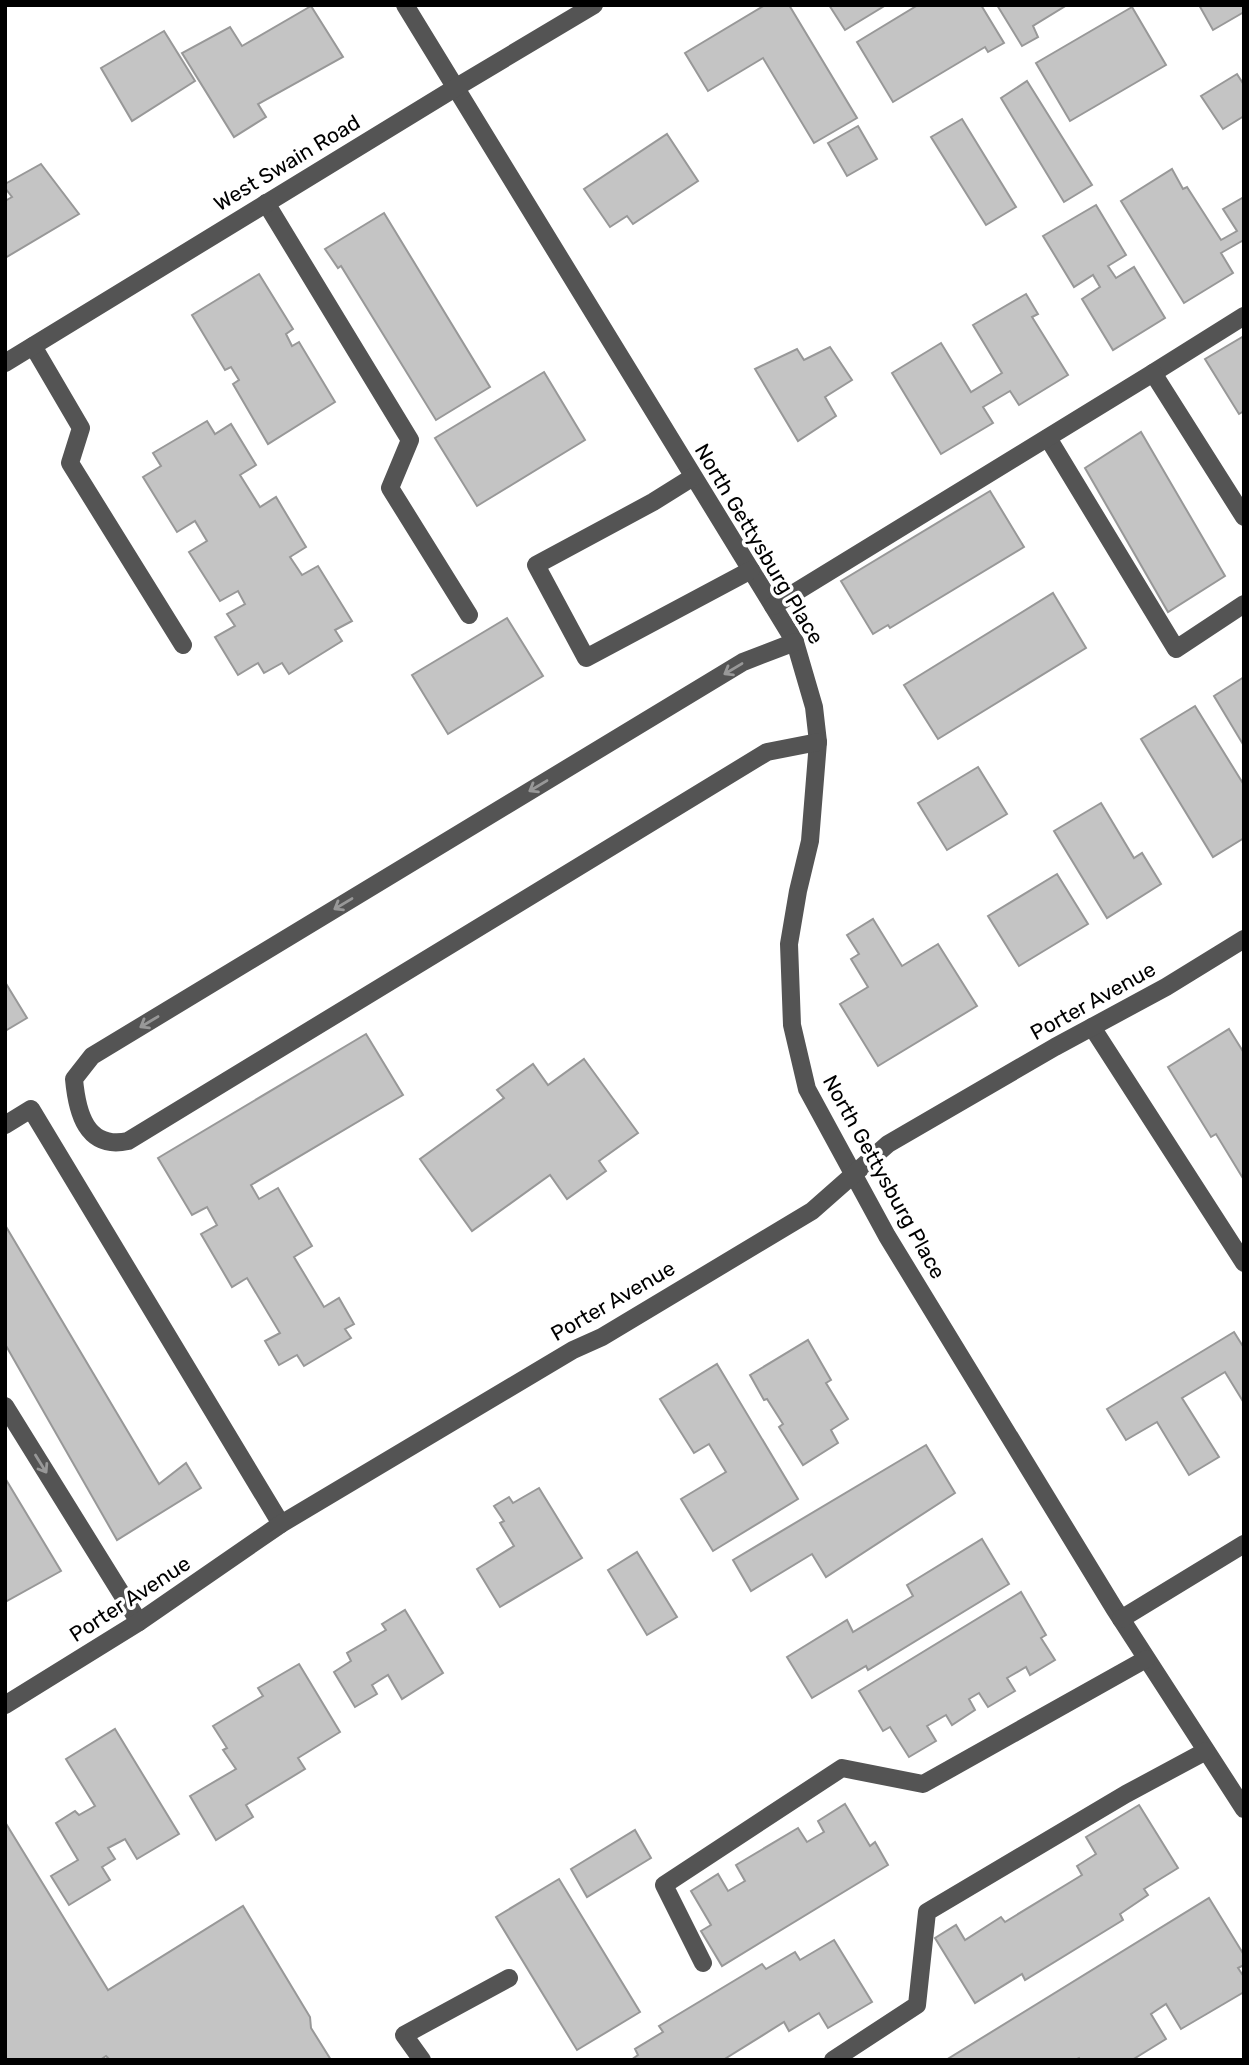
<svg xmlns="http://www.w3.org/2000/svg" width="1249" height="2065" viewBox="0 0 1249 2065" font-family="Rubik,sans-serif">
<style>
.building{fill:#c4c4c4;stroke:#989898;stroke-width:2}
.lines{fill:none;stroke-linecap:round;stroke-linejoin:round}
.minor{stroke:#545454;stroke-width:18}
.oneway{stroke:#989898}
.labels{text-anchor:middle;stroke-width:7;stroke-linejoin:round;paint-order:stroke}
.street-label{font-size:21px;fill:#000;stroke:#fff}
</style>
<rect width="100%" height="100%" fill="#fff"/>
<!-- building -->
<g class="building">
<path d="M 765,5 L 789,5 L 857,118 L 814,143 L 763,58 L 708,91 L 685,53 Z"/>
<path d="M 829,5 L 886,5 L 845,30 Z"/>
<path d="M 918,5 L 981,5 L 1004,43 L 988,52 L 985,47 L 893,102 L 857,42 Z"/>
<path d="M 997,5 L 1067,5 L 1033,26 L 1038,37 L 1022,46 Z"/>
<path d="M 1199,5 L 1244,5 L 1244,12 L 1213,30 Z"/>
<path d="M 311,6 L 343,57 L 258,104 L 266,117 L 234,137 L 182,53 L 230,27 L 242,46 Z"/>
<path d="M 1132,7 L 1166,65 L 1070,121 L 1036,63 Z"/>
<path d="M 164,31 L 195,81 L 132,121 L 101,68 Z"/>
<path d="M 1237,74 L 1244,85 L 1244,116 L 1223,129 L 1201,96 Z"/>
<path d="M 1027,81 L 1092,185 L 1064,202 L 1001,98 Z"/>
<path d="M 962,119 L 1016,207 L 986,225 L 931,137 Z"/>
<path d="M 858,126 L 877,159 L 847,176 L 828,143 Z"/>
<path d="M 667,134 L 698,181 L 633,224 L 627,216 L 610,227 L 584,189 Z"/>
<path d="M 41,164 L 79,214 L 5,258 L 5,201 L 12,197 L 5,188 L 5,184 Z"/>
<path d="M 1172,169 L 1183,189 L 1187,187 L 1221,240 L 1237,231 L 1223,209 L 1244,197 L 1244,244 L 1242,241 L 1221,253 L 1233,273 L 1184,303 L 1121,201 Z"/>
<path d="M 1096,205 L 1126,255 L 1108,266 L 1116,278 L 1134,267 L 1165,318 L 1113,350 L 1082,299 L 1100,287 L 1093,275 L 1074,287 L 1043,236 Z"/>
<path d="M 384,213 L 490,387 L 436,420 L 341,266 L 338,268 L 325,249 Z"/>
<path d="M 259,274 L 293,329 L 286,334 L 292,346 L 299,342 L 335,402 L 268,444 L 233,384 L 239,380 L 231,367 L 225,370 L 192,315 Z"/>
<path d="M 1026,294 L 1038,314 L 1032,317 L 1068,375 L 1019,405 L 1010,391 L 983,407 L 993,423 L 941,454 L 892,373 L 941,343 L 971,392 L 1002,373 L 973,325 Z"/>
<path d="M 1244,336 L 1244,411 L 1239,414 L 1205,359 Z"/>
<path d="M 830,347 L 852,380 L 825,397 L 836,416 L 798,441 L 755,369 L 797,349 L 804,360 Z"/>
<path d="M 544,372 L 585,440 L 477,506 L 435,438 Z"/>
<path d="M 207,421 L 215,434 L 231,424 L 256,465 L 240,475 L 260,507 L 276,497 L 306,547 L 290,557 L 302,575 L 318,566 L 352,621 L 335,630 L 342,641 L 289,674 L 282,663 L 264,673 L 258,663 L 238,675 L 215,637 L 235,626 L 227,614 L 245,604 L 238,591 L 220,601 L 189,552 L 207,541 L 195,521 L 177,532 L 143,477 L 161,466 L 153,453 Z"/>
<path d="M 1141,432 L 1225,576 L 1168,612 L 1085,468 Z"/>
<path d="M 990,491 L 1024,547 L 890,628 L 888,625 L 873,634 L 841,581 Z"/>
<path d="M 1053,593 L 1086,648 L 938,739 L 904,685 Z"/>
<path d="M 507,618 L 543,676 L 448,734 L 412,675 Z"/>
<path d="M 1244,677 L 1244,746 L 1214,696 Z"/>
<path d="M 1195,706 L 1244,785 L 1244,838 L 1213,857 L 1141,739 Z"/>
<path d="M 978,767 L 1007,814 L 947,850 L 918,803 Z"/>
<path d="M 1101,803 L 1134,858 L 1142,853 L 1161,884 L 1107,918 L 1054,831 Z"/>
<path d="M 1057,874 L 1088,924 L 1019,966 L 988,916 Z"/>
<path d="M 873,919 L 902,966 L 938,944 L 977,1006 L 878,1066 L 840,1004 L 868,987 L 851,959 L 859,954 L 847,935 Z"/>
<path d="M 5,982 L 27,1018 L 5,1031 Z"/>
<path d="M 1229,1029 L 1244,1053 L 1244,1180 L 1216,1134 L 1211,1137 L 1168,1067 Z"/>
<path d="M 366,1034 L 403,1095 L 251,1185 L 259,1199 L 278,1188 L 312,1246 L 294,1257 L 324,1307 L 339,1298 L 354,1324 L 345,1329 L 351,1338 L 304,1366 L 297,1355 L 279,1365 L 265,1341 L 280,1333 L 247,1278 L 232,1287 L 201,1234 L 217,1225 L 207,1207 L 192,1215 L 158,1158 Z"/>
<path d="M 584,1059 L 638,1133 L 599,1161 L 606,1171 L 567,1199 L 550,1175 L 472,1231 L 420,1159 L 504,1098 L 497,1090 L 533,1064 L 548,1085 Z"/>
<path d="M 5,1225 L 159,1484 L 186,1463 L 201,1488 L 117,1540 L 5,1344 Z"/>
<path d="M 1234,1332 L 1244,1348 L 1244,1403 L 1225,1372 L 1182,1398 L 1219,1457 L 1189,1475 L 1157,1422 L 1126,1440 L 1107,1409 Z"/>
<path d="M 808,1340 L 831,1380 L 826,1383 L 848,1419 L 831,1430 L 838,1443 L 803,1465 L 779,1427 L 783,1424 L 767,1399 L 764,1400 L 750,1375 Z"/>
<path d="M 717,1364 L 798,1499 L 713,1551 L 681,1499 L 726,1472 L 709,1444 L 694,1453 L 660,1399 Z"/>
<path d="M 926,1445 L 955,1493 L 826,1577 L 812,1554 L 751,1591 L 733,1560 Z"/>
<path d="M 5,1478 L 61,1571 L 5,1602 Z"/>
<path d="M 539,1488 L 582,1558 L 500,1607 L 477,1569 L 514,1546 L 500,1523 L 504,1521 L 494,1506 L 509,1497 L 513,1503 Z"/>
<path d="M 982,1539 L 1009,1584 L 868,1670 L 866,1666 L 812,1698 L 787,1657 L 847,1620 L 853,1632 L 913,1596 L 907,1585 Z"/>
<path d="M 637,1552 L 677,1617 L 647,1635 L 608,1570 Z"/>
<path d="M 1021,1592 L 1046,1635 L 1041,1638 L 1055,1660 L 1030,1675 L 1026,1667 L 1007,1678 L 1015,1691 L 988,1707 L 979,1693 L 969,1699 L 975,1710 L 952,1725 L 946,1715 L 927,1726 L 936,1741 L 909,1757 L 890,1727 L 883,1731 L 859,1691 Z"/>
<path d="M 405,1610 L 443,1673 L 402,1699 L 388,1675 L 372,1685 L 377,1694 L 355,1707 L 334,1672 L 351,1661 L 347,1653 L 386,1630 L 382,1624 Z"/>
<path d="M 299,1664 L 340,1732 L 298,1758 L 305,1769 L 246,1805 L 253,1817 L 216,1840 L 190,1796 L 236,1769 L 223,1750 L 227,1748 L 213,1726 L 263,1696 L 258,1688 Z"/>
<path d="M 115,1729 L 179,1834 L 137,1859 L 125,1839 L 108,1848 L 115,1859 L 102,1867 L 110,1880 L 69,1905 L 51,1876 L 78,1860 L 56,1823 L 75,1811 L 79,1815 L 95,1806 L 66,1759 Z"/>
<path d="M 845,1804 L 870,1846 L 875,1842 L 888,1865 L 722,1966 L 701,1931 L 711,1925 L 691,1891 L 718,1874 L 728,1891 L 745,1881 L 736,1865 L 798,1828 L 807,1842 L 824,1832 L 818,1821 Z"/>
<path d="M 1139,1805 L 1178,1868 L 1144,1889 L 1148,1895 L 1120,1914 L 1123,1920 L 1025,1980 L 1022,1974 L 975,2003 L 935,1938 L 956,1925 L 965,1940 L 1001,1917 L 1005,1922 L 1082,1875 L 1077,1866 L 1096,1854 L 1086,1837 Z"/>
<path d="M 5,1822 L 108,1990 L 243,1906 L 310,2017 L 311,2028 L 331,2060 L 110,2060 L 106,2056 L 100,2060 L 5,2060 Z"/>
<path d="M 635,1830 L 651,1858 L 587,1897 L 571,1869 Z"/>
<path d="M 559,1879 L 640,2012 L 577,2050 L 496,1917 Z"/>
<path d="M 1209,1898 L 1244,1955 L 1244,1965 L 1238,1968 L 1244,1977 L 1244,1992 L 1181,2029 L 1166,2004 L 1151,2014 L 1166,2039 L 1132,2060 L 1080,2060 L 1079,2058 L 1075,2060 L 946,2060 Z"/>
<path d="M 834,1940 L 872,2002 L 828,2028 L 819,2013 L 789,2031 L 784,2022 L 723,2060 L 631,2060 L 638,2055 L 635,2049 L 663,2032 L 659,2026 L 762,1964 L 766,1969 L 795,1952 L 800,1960 Z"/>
</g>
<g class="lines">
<!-- minor -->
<g class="minor">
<path d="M 405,5 L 795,642 L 814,707 L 818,742 L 810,841 L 798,891 L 789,944 L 792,1025 L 807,1089 L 887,1236 L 1114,1608 L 1244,1809"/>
<path d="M 266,203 L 410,440 L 390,488 L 469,615"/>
<path d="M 33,346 L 81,428 L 70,463 L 183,645"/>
<path d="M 5,363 L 455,88 L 594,5"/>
<path d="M 1153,373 L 1244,316"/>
<path d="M 1048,438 L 1176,649 L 1244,604"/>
<path d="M 693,477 L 653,502 L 536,565 L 586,658 L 751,570"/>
<path d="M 773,606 L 1153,373 L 1244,517"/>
<path d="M 795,642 L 743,662 L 92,1056 L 74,1079 C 77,1112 86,1150 128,1141 L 767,752 L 818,742"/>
<path d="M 1092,1027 L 1244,1263"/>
<path d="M 5,1125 L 31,1109 L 281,1524"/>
<path d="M 5,1406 L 139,1622"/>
<path d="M 1121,1619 L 1244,1544"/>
<path d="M 5,1705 L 139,1622 L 281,1524 L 573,1350 L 602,1337 L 812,1211 L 888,1144 L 1055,1047 L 1166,987 L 1244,939"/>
<path d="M 703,1963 L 664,1885 L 842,1768 L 923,1784 L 1146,1659"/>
<path d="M 422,2060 L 404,2035 L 509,1978"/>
<path d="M 833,2060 L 917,2005 L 927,1912 L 1126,1794 L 1206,1751"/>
</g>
</g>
<!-- one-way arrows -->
<defs><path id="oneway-shaft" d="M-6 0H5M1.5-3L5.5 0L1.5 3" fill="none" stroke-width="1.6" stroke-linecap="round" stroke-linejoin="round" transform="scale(1.75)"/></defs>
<g class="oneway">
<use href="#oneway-shaft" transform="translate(733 669) rotate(149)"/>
<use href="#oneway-shaft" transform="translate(538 786) rotate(149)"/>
<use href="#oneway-shaft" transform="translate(343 904) rotate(149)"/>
<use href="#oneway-shaft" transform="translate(149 1022) rotate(149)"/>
<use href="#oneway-shaft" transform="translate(41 1464) rotate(58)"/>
</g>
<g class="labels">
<!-- street labels -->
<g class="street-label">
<text transform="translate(287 163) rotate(-31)" y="7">West Swain Road</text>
<text transform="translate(759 544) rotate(59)" y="7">North Gettysburg Place</text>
<text transform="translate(1093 1001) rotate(-29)" y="7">Porter Avenue</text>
<text transform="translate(884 1177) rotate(61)" y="7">North Gettysburg Place</text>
<text transform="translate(613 1301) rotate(-30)" y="7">Porter Avenue</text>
<text transform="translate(130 1599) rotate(-33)" y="7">Porter Avenue</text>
</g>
</g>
<!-- border -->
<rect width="1249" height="2065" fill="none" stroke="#000000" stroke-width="14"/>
</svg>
